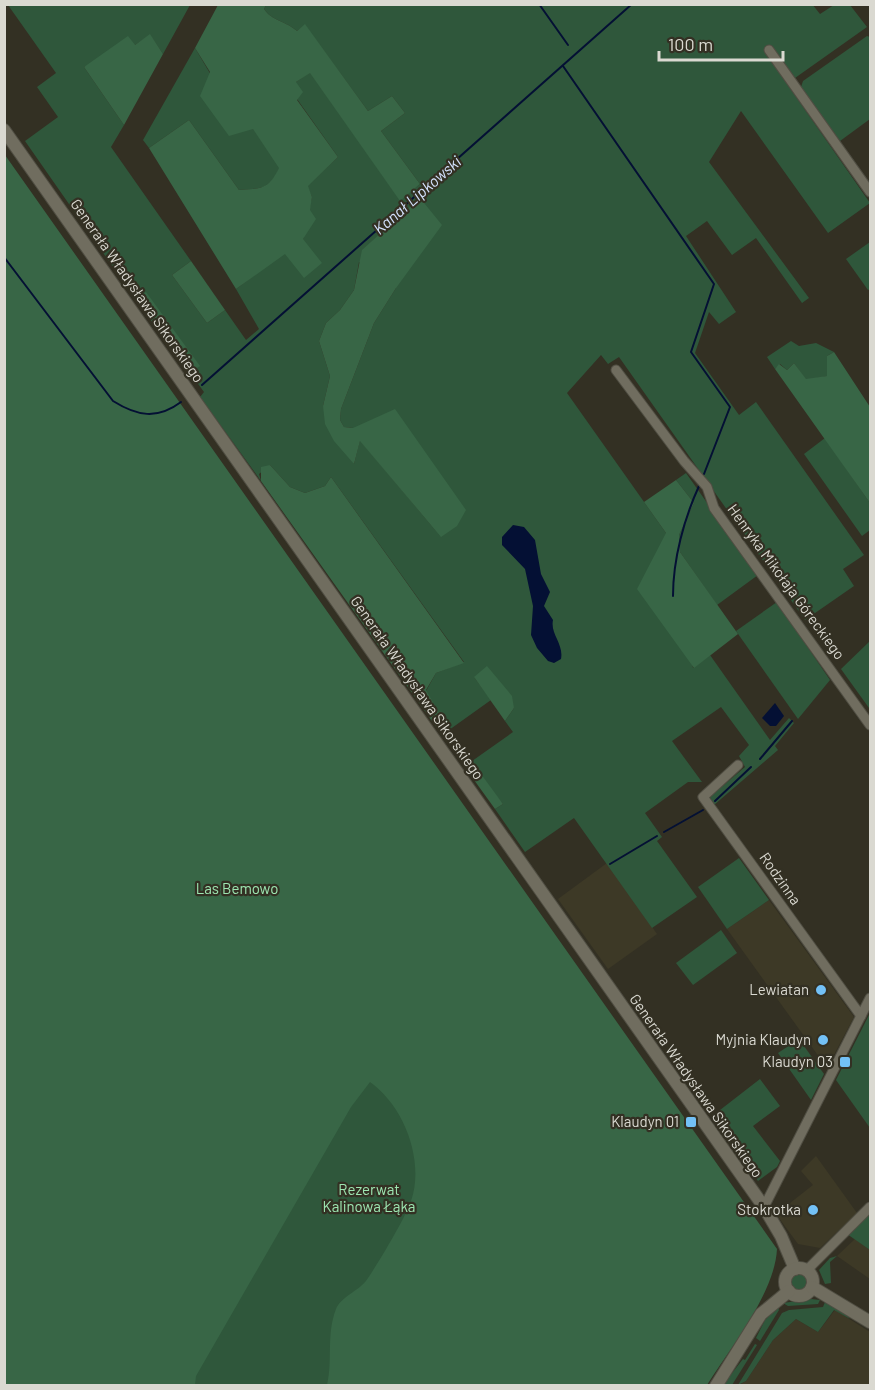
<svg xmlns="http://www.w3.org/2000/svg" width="875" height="1390" viewBox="0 0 875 1390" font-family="Barlow,sans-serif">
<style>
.built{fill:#3d3926}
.green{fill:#2f573b;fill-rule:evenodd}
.forest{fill:#386646}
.water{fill:#041034}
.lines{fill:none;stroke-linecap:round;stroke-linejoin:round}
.stream{stroke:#041034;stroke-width:2}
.street-casing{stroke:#504e43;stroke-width:11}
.secondary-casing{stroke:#504e43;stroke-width:14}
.street{stroke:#706d5f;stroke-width:9}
.secondary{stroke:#706d5f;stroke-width:12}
.poi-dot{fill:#73c1f6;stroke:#333023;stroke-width:2}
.labels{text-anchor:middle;stroke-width:4.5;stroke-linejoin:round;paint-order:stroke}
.street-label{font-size:15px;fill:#dad9d1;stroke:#333023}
.park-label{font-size:15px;fill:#9de6b1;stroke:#333023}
.poi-label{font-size:15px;fill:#dad9d1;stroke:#333023;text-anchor:end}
.water-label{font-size:16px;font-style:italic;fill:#d4e2fe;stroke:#333023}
</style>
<rect width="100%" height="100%" fill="#333023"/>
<!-- built -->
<g class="built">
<path d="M 607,863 L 657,934 L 608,969 L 558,899 Z"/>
<path d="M 769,900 L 854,1017 L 827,1068 L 727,929 Z"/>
<path d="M 816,1156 L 857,1213 L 820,1248 L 798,1244 L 776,1214 L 813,1185 L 801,1171 Z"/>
<path d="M 855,1239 L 870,1250 L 870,1279 L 837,1256 Z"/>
<path d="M 835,1310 L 870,1332 L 870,1385 L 738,1386 L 746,1381 L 773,1340 L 796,1319 L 818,1332 Z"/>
</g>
<!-- green -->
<g class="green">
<path d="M 812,4 L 820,14 L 834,5 L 850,5 L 867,27 L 795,78 L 772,46 L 764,51 L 870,203 L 828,233 L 741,111 L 709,162 L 809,298 L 802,303 L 756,238 L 732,255 L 707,221 L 686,236 L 736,312 L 719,324 L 709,312 L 695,353 L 739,415 L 756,402 L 864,555 L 843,569 L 854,586 L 805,620 L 619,357 L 608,364 L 601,355 L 567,393 L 666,533 L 693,668 L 710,655 L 770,740 L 789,718 L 794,723 L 775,746 L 778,750 L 714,805 L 710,798 L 712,795 L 745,767 L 739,756 L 749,745 L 721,707 L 672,741 L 702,782 L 688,782 L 645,813 L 662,837 L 657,841 L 697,897 L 652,928 L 574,818 L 525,852 L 495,809 L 503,804 L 473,769 L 469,773 L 465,766 L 513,732 L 505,721 L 514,708 L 474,677 L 491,700 L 449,730 L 426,691 L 436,673 L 464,662 L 331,477 L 325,486 L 305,493 L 290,487 L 270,465 L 259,474 L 261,481 L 200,397 L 204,392 L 190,373 L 199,366 L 146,293 L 136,300 L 25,141 L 58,117 L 37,87 L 56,73 L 8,5 L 190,5 L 163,54 L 150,35 L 135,45 L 84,67 L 124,125 L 111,147 L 191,261 L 172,275 L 207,323 L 225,310 L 246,340 L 259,329 L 236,289 L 303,239 L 312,197 L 307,186 L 338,157 L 297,99 L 296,82 L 310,72 L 400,200 L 420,184 L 381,131 L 405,113 L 392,96 L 368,111 L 305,25 L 297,31 C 286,21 272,21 264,9 L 266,5 ZM 359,262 L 396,288 L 374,323 L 341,409 L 340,420 L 344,427 L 353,428 L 441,537 L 360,440 L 354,464 L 323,406 L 330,376 L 319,341 L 326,323 L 340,310 L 354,290 Z"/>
<path d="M 867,36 L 870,37 L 870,119 L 840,141 L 801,87 L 803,81 Z"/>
<path d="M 195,48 L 243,129 L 253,128 L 280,168 C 268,190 263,188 239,190 L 189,120 L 149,148 L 143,140 Z"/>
<path d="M 870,242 L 870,289 L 868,290 L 846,259 Z"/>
<path d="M 791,341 L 799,346 L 816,343 L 834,352 L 827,356 L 828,376 L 806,380 L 794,363 L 787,370 L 780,364 L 775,369 L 767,357 Z"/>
<path d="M 825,438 L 870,503 L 870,530 L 862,536 L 804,454 Z"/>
<path d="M 686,473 L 758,575 L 717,605 L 680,552 L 679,535 L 694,503 L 676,480 Z"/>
<path d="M 777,602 L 830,680 L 798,719 L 736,631 Z"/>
<path d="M 870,641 L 870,707 L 869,708 L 841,669 Z"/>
<path d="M 739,858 L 769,900 L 727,929 L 698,887 Z"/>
<path d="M 721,930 L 737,953 L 693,985 L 676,963 Z"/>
<path d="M 870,1013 L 870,1128 L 836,1080 Z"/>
<path d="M 381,1035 L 434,1196 L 335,1385 L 188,1386 Z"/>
<path d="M 799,1039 L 824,1074 L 811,1100 L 778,1053 Z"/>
<path d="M 760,1079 L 780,1106 L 753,1126 L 780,1161 L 777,1167 L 758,1181 L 711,1117 Z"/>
<path d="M 870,1214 L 870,1250 L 847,1234 Z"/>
<path d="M 837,1256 L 830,1262 L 831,1283 L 825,1284 L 819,1270 L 830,1258 Z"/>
<circle cx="799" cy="1283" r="9"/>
<path d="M 811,1299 L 820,1300 L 818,1304 L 788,1306 L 783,1303 Z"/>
<path d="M 825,1302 L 843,1311 L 850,1319 L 834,1310 L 818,1332 L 796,1319 L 773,1340 L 746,1381 L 738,1385 L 782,1313 L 789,1310 L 823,1307 Z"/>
<path d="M 778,1307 L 779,1310 L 760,1341 L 756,1338 L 765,1320 Z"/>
<path d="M 755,1344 L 757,1345 L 732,1385 L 722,1386 L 743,1359 L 745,1360 Z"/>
</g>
<!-- forest -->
<g class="forest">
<path d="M 218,5 L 266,5 L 264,9 C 272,21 286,21 297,31 L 305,24 L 368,111 L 392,96 L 405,113 L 381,131 L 420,184 L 400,201 L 310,73 L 296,82 L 303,92 L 297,100 L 338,157 L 308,186 L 312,197 L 310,210 L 316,219 L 303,239 L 322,263 L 304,278 L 285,254 L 236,289 L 149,148 L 189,120 L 239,190 C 262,188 268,190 279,168 L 253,129 L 229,136 L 200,96 L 210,72 L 195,48 Z"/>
<path d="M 150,34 L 163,54 L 124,125 L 84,67 L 128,36 L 135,45 Z"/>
<path d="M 5,155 L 777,1249 C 775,1293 730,1348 707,1385 L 327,1385 C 333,1360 326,1335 336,1309 C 341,1297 358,1291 366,1281 C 376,1267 406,1217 411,1201 C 425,1161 404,1106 370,1082 L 351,1107 L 196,1376 L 195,1385 L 5,1385 Z"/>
<path d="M 420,198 L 442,225 L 396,288 L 374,323 L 341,409 L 340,420 L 344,427 L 353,428 L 395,409 L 466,510 L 457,526 L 441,537 L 360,441 L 354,464 L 334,441 L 325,424 L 323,406 L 330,376 L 319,341 L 326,323 L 340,310 L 354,290 L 362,250 Z"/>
<path d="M 191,261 L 225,310 L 207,323 L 172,275 Z"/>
<path d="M 146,292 L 200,366 L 190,373 L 136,300 Z"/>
<path d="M 834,352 L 870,407 L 870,503 L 775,369 L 779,364 L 787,370 L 794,363 L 806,379 L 827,376 L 827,356 Z"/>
<path d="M 270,465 L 290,487 L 305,493 L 325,486 L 331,477 L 464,663 L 436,673 L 426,690 L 449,730 L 442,735 L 261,481 L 261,467 Z"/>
<path d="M 676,480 L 694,503 L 679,535 L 680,552 L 738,634 L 694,668 L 637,589 L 666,533 L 644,502 Z"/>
<path d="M 487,666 L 512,696 L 514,708 L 505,721 L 474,677 Z"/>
<path d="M 473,769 L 478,770 L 503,804 L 495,809 L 469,773 Z"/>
</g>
<!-- water -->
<g class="water">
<path d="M 513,525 L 524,527 L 535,540 L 541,574 L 550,592 L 544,606 L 553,620 C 550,634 564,644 561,659 L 554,663 L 548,661 L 537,648 L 531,635 L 533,606 L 525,569 L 502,545 L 502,537 Z"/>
<path d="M 775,703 L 784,716 L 776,726 L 770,726 L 762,718 Z"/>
</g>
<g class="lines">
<!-- stream -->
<g class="stream">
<path d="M 539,4 L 568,45"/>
<path d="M 563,66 L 714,284 L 691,352 L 730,407 L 704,474"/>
<path d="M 4,257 L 113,401 C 137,416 157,420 181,402"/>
<path d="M 202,385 L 632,4"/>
<path d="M 673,596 C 673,559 684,519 699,486"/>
<path d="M 760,759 L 792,721"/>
<path d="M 715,801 L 751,767"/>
<path d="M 664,832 L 703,810"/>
<path d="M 610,864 L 657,836"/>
</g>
<defs>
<g id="street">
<path d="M 769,50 L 870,192"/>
<path d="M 616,370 L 684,461 L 707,487 L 714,508 L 870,725"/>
<path d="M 738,765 L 703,797 L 861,1016"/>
<path d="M 764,1207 L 870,998"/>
<path d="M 806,1271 L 870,1207"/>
</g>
<g id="secondary">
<path d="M 4,130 L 764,1207 L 781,1236 L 795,1269"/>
<circle cx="799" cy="1282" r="14"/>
<path d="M 812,1287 L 870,1322"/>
<path d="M 716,1386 L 761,1314 L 789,1291"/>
</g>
</defs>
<!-- street casing -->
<use href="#street" class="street-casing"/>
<!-- secondary casing -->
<use href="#secondary" class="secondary-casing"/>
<!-- street -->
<use href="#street" class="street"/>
<!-- secondary -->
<use href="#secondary" class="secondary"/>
</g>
<!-- markers -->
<g class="poi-dot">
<circle cx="821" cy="990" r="6"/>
<circle cx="823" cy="1040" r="6"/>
<rect x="839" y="1056" width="12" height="12" rx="3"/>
<rect x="685" y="1116" width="12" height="12" rx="3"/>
<circle cx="813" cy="1210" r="6"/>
</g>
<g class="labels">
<!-- street labels -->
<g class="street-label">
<text transform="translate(137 291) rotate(55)" y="5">Generała Władysława Sikorskiego</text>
<text transform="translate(786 582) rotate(54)" y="5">Henryka Mikołaja Góreckiego</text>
<text transform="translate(417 688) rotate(55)" y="5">Generała Władysława Sikorskiego</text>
<text transform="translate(780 879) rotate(55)" y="5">Rodzinna</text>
<text transform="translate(696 1086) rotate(55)" y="5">Generała Władysława Sikorskiego</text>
</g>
<!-- park labels -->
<g class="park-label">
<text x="237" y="894">Las Bemowo</text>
<text x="369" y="1195">Rezerwat<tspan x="369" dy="17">Kalinowa Łąka</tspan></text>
</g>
<!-- poi labels -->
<g class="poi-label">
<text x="809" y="995">Lewiatan</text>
<text x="811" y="1045">Myjnia Klaudyn</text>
<text x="833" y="1067">Klaudyn 03</text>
<text x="679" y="1127">Klaudyn 01</text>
<text x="801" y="1215">Stokrotka</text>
</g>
<!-- water labels -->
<g class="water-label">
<text transform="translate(417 195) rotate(-41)" y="6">Kanał Lipkowski</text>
</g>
</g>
<!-- border -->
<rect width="875" height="1390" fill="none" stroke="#dad9d1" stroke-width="12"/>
<!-- scale -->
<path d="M659 51v9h124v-9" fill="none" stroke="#dad9d1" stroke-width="3"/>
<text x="668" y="51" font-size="18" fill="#dad9d1" stroke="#333023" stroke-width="4.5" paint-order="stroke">100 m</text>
</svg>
